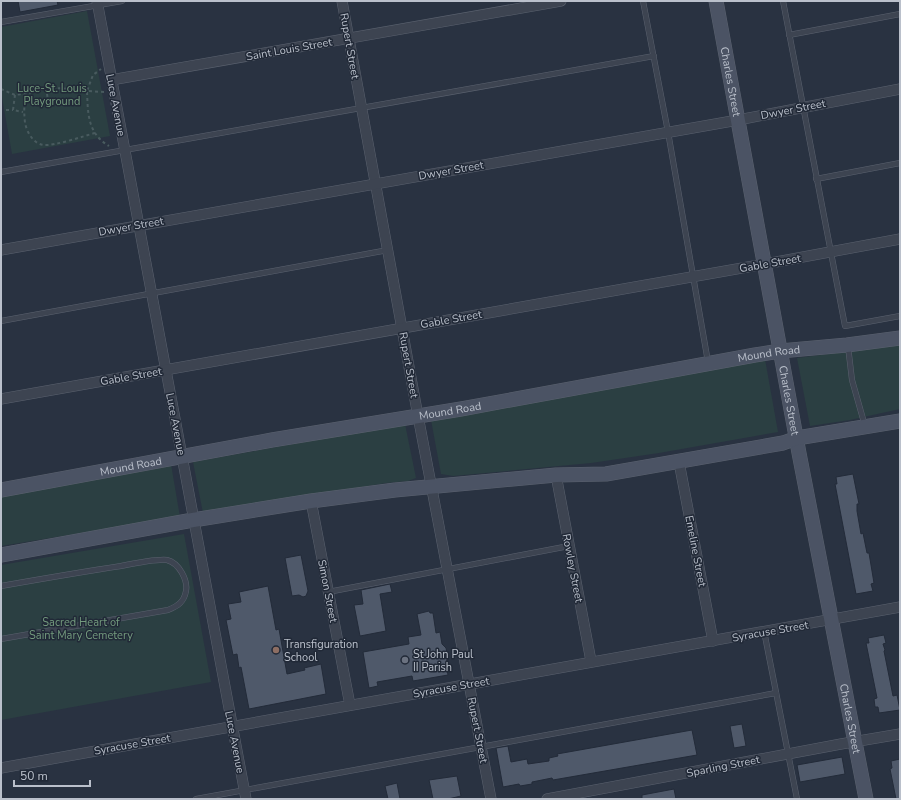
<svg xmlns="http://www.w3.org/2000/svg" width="901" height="800" viewBox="0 0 901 800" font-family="'Nunito Sans',sans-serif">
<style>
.green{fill:#2b3f42}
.building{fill:#4f596a;stroke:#232b39}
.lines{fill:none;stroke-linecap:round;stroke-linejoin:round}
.lane-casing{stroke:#5b626f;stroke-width:6}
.street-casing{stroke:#5b626f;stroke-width:11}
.secondary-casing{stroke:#5b626f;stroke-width:15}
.path{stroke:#495b5f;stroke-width:2;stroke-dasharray:3 3;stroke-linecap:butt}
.lane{stroke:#3d4451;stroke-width:5}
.street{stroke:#3d4451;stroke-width:10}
.secondary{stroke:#4b5364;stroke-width:14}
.education-dot{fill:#8d6e63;stroke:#212937;stroke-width:1.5}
.worship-dot{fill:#6b7280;stroke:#212937;stroke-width:1.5}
.labels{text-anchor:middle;stroke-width:3;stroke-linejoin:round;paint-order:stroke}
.street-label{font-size:11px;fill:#bac0cb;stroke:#212937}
.park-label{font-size:11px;fill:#739a7d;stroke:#212937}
.poi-label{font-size:11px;fill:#bac0cb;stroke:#212937;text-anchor:start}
</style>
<rect width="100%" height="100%" fill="#293241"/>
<!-- green -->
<g class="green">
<path d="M 87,11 L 110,136 L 12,154 L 1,92 L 1,27 Z"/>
<path d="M 900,345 L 900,409 L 850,420 L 810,426 L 797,358 Z"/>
<path d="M 765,359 L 778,432 L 659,453 L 591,463 L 453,476 L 441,474 L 431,420 Z"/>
<path d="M 405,424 L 416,478 L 408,481 L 386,483 L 203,513 L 193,462 Z"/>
<path d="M 171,464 L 180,517 L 1,546 L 1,494 Z"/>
<path d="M 184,534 L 211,682 L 1,720 L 1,565 Z"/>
</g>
<!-- building -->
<g class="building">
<path d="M 18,1 L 57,1 L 58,5 L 20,12 Z"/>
<path d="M 853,474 L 859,504 L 857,504 L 857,511 L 861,534 L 863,533 L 867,553 L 869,553 L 874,583 L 871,584 L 873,591 L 856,594 L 835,484 L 837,484 L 836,477 Z"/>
<path d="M 301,555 L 308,591 L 306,596 L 303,597 L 299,595 L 292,596 L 285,558 Z"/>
<path d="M 390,584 L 392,592 L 380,594 L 386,631 L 360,636 L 354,605 L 363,604 L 361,590 Z"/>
<path d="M 268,586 L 276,630 L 279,629 L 287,674 L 305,670 L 304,668 L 321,664 L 326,694 L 249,709 L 241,667 L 239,668 L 237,654 L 233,655 L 226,620 L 231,619 L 228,604 L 241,602 L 239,592 Z"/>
<path d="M 429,611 L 430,613 L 433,613 L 436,633 L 440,632 L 442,644 L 446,648 L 448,657 L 446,663 L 448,675 L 413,681 L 412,676 L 377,682 L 378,686 L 369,688 L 363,652 L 409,644 L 408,637 L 421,635 L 417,614 Z"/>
<path d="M 884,635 L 886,643 L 883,644 L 885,650 L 884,651 L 893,696 L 897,695 L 900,710 L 879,713 L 878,707 L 875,707 L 874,699 L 877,698 L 866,643 L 869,643 L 868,638 Z"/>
<path d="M 742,724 L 746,746 L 734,748 L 730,726 Z"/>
<path d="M 692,730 L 697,755 L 553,780 L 552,778 L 532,782 L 532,784 L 520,786 L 519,784 L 503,787 L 496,748 L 508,746 L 511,762 L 527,759 L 528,764 L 549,761 L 549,758 L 558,756 L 557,754 Z"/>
<path d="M 842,757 L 845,774 L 800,782 L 797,765 Z"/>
<path d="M 900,759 L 900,799 L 896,799 L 890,769 L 892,768 L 891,761 Z"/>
<path d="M 457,776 L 461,796 L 448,799 L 433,799 L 429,780 Z"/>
<path d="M 397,783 L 400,799 L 388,799 L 385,786 Z"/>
<path d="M 674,789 L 676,799 L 642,799 L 642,795 Z"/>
</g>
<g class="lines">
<defs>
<g id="lane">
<path d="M 643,1 L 668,132 L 708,362"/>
<path d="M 783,1 L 845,326 L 900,316"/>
<path d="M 1,22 L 122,1"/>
<path d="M 789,35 L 900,14"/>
<path d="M 1,172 L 654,56"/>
<path d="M 816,179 L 900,163"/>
<path d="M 1,321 L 388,250"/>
<path d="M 848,346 L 852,380 L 865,426"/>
<path d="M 1,586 C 41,579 81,572 121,566 C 131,564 158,559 167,560 C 179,563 188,580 186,591 C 184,602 178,606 168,610 L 1,639"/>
<path d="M 328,592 L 569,546"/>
<path d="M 764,631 L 797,799"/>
<path d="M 196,799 L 776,693"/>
</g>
<g id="street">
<path d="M 97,1 L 246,799"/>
<path d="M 342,1 L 418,416 L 491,799"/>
<path d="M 111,80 L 561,1"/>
<path d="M 1,250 L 738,120 L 900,89"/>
<path d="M 1,399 L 765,264 L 900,239"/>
<path d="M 679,462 L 713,641"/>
<path d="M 556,475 L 591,661"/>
<path d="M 311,501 L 350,705"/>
<path d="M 1,768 L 900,607"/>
<path d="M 547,799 L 841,744 L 900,734"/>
</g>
<g id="secondary">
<path id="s1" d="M 716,1 L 799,453 L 866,799"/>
<path id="s2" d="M 1,490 L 272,440 L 461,409 L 755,355 L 780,351 L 847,345 L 900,338"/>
<path d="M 1,555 L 193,520 L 311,501 L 395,490 L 556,475 L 606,474 L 783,443 L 797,438 L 900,421"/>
</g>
</defs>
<!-- lane casing -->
<use href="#lane" class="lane-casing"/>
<!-- street casing -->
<use href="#street" class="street-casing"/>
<!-- secondary casing -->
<use href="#secondary" class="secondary-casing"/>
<!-- path -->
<g class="path">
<path d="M 46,88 L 48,100"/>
<path d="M 1,89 L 15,95 L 29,93"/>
<path d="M 104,92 L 87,91 C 88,113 87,133 109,146"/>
<path d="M 15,95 L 13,110 L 23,112"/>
<path d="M 6,110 L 13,110"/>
<path d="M 95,133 C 84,136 55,146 44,145 C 33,144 27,132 25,123 C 24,111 23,103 29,93 C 49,85 67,89 87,91 L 93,75 L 101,69"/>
</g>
<!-- lane -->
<use href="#lane" class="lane"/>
<!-- street -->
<use href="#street" class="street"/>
<!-- secondary -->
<use href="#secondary" class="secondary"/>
</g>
<!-- markers -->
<circle class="education-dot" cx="276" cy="650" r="4"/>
<circle class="worship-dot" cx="405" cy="660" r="4"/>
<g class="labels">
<!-- street labels -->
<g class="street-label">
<text transform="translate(350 46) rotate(80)" y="4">Rupert Street</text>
<text transform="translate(289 49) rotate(-10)" y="4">Saint Louis Street</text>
<text dy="4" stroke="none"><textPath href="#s1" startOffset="82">Charles Street</textPath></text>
<text transform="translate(116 105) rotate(79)" y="4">Luce Avenue</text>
<text transform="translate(793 109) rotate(-11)" y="4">Dwyer Street</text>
<text transform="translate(451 170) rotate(-10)" y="4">Dwyer Street</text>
<text transform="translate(131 226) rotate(-10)" y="4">Dwyer Street</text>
<text transform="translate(770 263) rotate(-10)" y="4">Gable Street</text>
<text transform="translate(451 319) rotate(-10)" y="4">Gable Street</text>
<text dy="4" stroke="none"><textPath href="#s2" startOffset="780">Mound Road</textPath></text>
<text transform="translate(409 365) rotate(80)" y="4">Rupert Street</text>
<text transform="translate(131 376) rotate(-10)" y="4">Gable Street</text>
<text dy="4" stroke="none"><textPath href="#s1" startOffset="406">Charles Street</textPath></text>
<text dy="4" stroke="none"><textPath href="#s2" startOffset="456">Mound Road</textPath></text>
<text transform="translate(176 424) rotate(79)" y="4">Luce Avenue</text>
<text dy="4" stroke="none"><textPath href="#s2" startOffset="132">Mound Road</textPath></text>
<text transform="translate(696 551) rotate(79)" y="4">Emeline Street</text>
<text transform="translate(573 568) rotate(79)" y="4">Rowley Street</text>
<text transform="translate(328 591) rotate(79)" y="4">Simon Street</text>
<text transform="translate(770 631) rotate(-10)" y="4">Syracuse Street</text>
<text transform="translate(451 687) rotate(-10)" y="4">Syracuse Street</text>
<text dy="4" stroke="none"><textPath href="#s1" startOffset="730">Charles Street</textPath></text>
<text transform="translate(478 730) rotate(79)" y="4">Rupert Street</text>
<text transform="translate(235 742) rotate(79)" y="4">Luce Avenue</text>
<text transform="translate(132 744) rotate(-10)" y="4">Syracuse Street</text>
<text transform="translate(723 766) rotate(-11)" y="4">Sparling Street</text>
</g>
<!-- park labels -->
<g class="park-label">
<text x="52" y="92">Luce-St. Louis<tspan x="52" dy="13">Playground</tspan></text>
<text x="81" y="626">Sacred Heart of<tspan x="81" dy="13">Saint Mary Cemetery</tspan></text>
</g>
<!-- poi labels -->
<g class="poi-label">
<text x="284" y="648">Transfiguration<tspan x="284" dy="13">School</tspan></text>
<text x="413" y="658">St John Paul<tspan x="413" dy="13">II Parish</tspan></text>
</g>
</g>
<!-- border -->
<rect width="901" height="800" fill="none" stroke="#bac0cb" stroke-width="4"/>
<!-- scale -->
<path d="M14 780v6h76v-6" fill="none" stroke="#bac0cb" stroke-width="2"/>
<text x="20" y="780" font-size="12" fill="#bac0cb" stroke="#212937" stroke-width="3" paint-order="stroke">50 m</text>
</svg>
